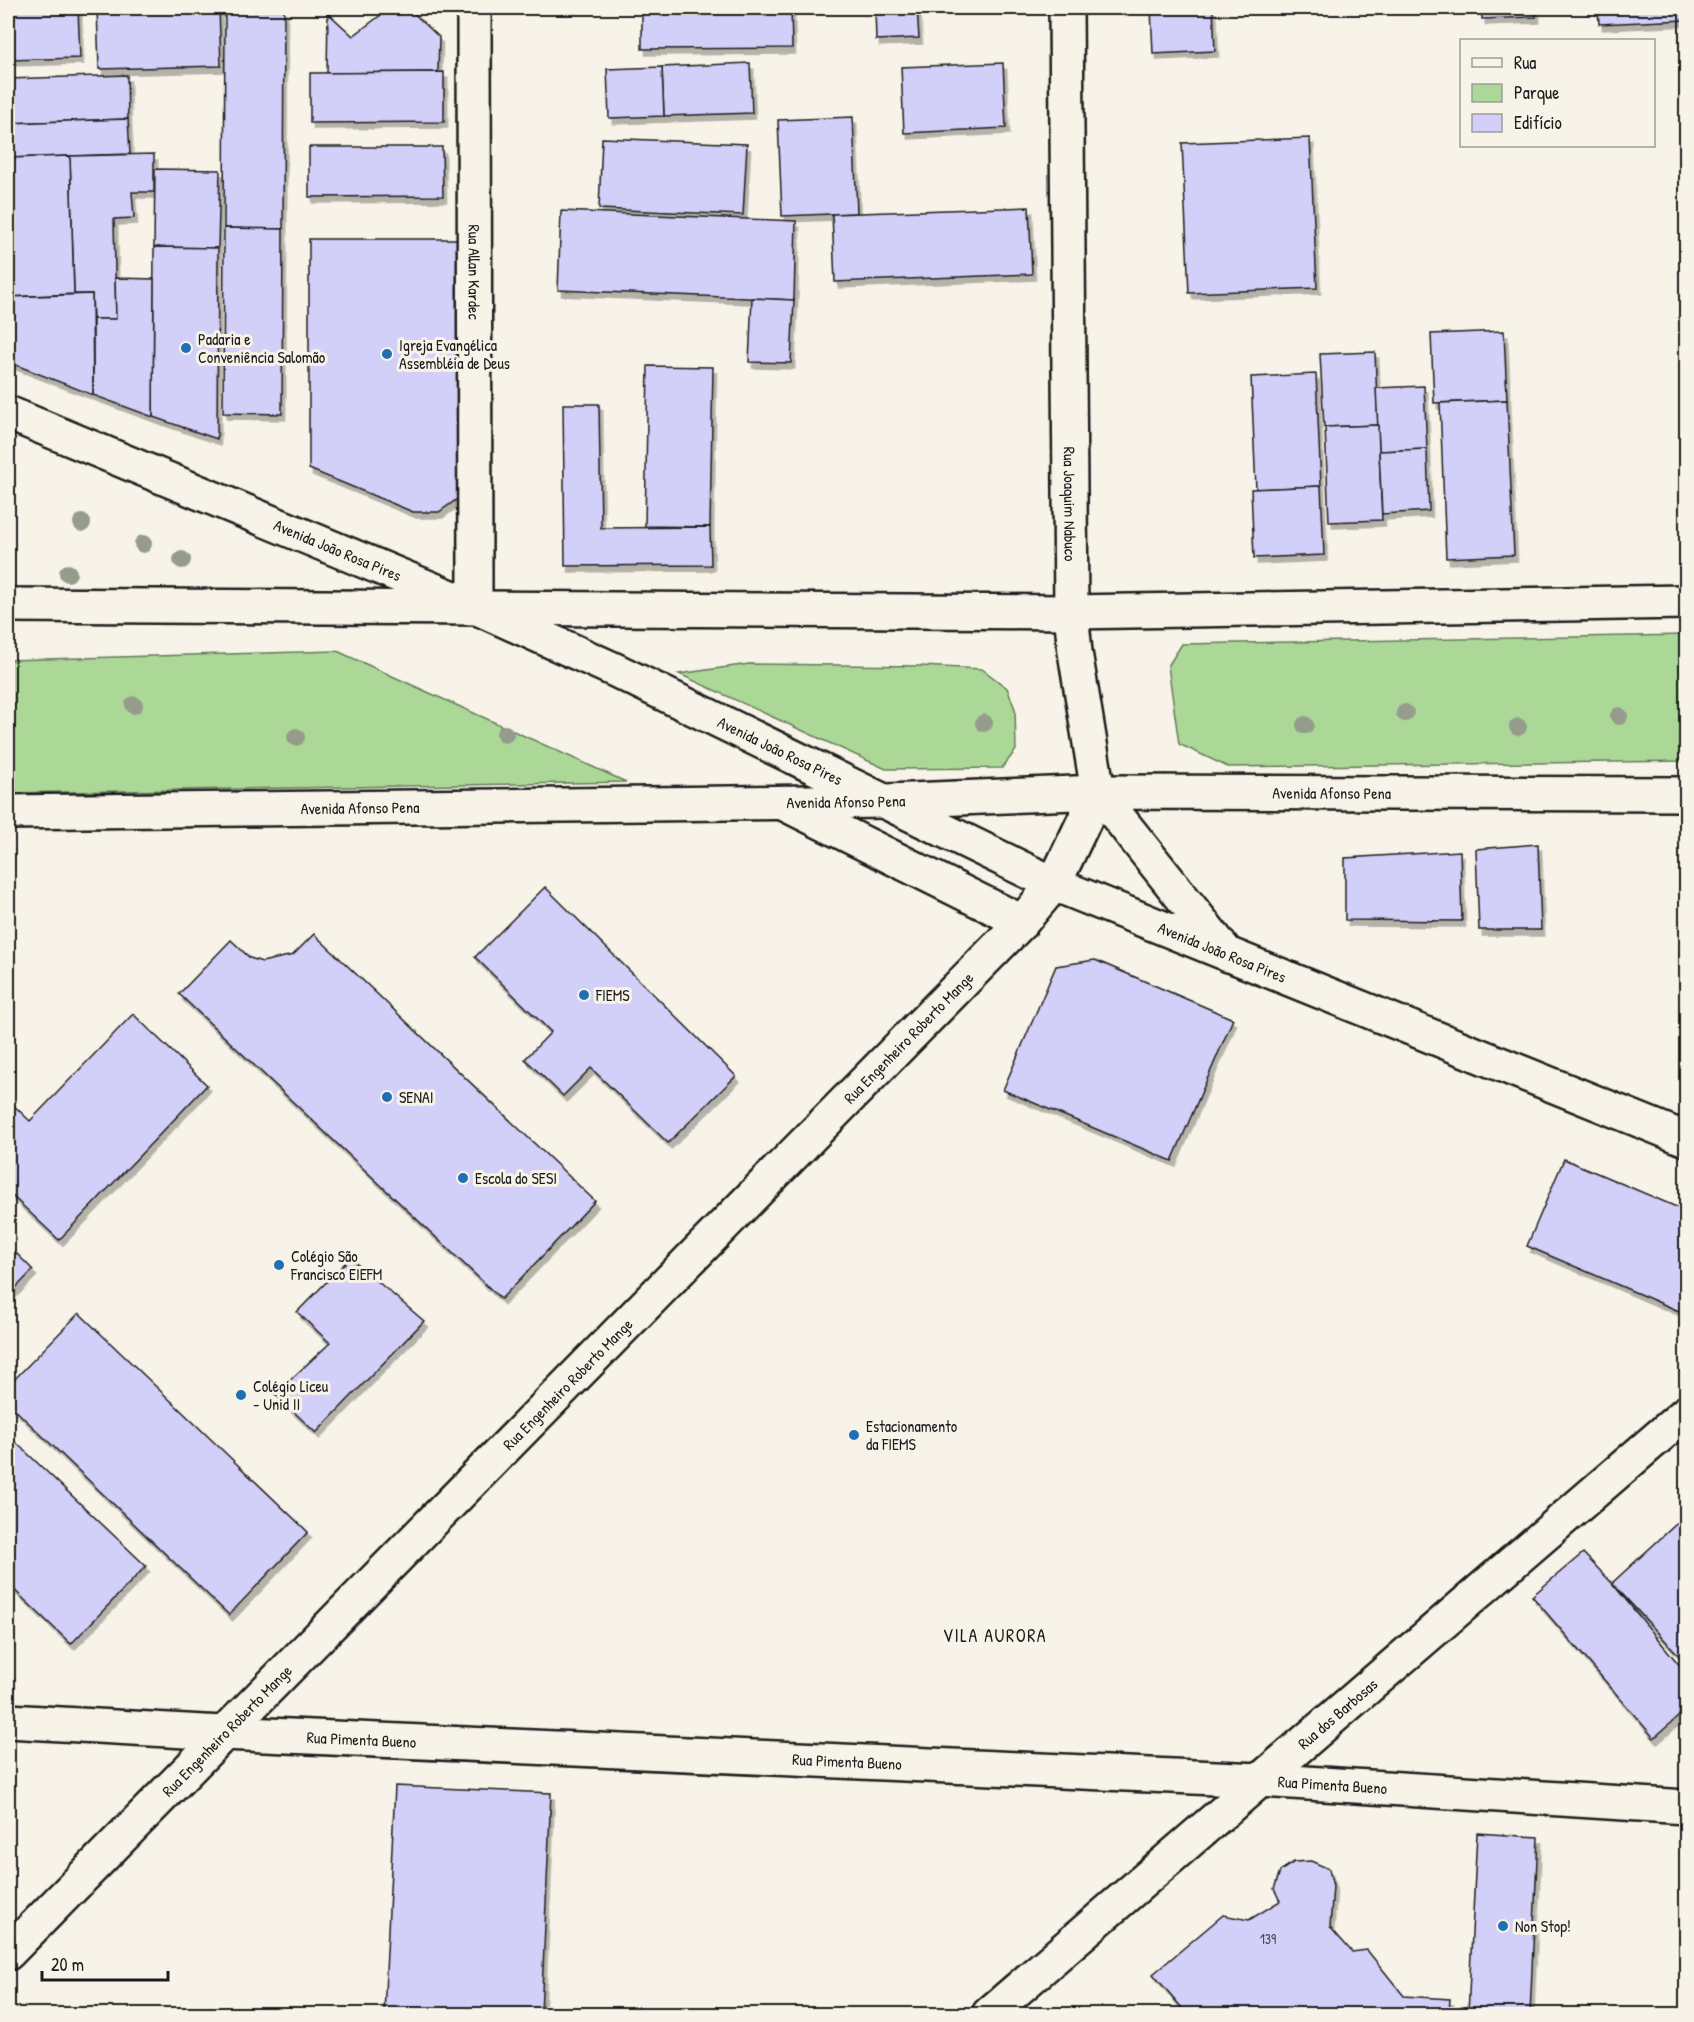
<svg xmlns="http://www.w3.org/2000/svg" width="1694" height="2022" viewBox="0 0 1694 2022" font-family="'Patrick Hand',sans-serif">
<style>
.green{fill:#abd897;stroke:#647a5a;stroke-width:1.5}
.building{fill:#d2cff8;stroke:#1c1c1c;stroke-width:1.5;filter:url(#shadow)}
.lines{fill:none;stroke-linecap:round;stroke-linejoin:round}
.street-casing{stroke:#1c1c1c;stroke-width:38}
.secondary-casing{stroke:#1c1c1c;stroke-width:38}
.primary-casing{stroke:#1c1c1c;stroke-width:38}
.street{stroke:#f7f3e8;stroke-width:33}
.secondary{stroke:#f7f3e8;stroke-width:33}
.primary{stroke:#f7f3e8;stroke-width:33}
.tree{fill:#969c8c}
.poi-dot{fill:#1f6fb2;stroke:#f7f3e8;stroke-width:2}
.labels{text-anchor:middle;stroke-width:6;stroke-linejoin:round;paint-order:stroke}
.number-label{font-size:14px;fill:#4a4953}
.street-label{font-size:16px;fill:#1c1c1c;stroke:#f7f3e8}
.poi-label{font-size:16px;fill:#1c1c1c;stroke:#f7f3e8;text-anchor:start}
.neighbourhood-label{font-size:18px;letter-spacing:1.5px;fill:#1c1c1c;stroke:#f7f3e8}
</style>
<defs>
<filter id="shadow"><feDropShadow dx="3.5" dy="6" stdDeviation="0" flood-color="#0004"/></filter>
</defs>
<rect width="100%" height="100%" fill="#f7f3e8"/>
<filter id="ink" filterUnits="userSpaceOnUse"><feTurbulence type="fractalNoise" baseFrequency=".0167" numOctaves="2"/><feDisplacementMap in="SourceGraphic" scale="12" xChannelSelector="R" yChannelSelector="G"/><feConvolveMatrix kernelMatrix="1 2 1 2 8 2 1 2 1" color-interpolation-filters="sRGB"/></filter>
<g filter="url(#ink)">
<!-- green -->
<g class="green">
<path d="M 1686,635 L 1686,761 L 1228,767 L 1179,744 L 1168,666 L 1182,644 Z"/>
<path d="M 337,651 L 626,782 L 8,793 L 8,660 Z"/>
<path d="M 749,664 L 920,666 L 982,669 L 1007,688 L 1015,709 L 1016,750 L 1002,768 L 886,769 L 679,674 Z"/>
</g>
<!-- building -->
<g class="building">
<path d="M 8,8 L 78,8 L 80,58 L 8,60 Z"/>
<path d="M 97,8 L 219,8 L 221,66 L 99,69 Z"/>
<path d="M 225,8 L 284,8 L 283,229 L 224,228 Z"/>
<path d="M 390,8 L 408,8 L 439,37 L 438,72 L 327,73 L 328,13 L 353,36 Z"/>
<path d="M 642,8 L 791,8 L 792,48 L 642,49 Z"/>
<path d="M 875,8 L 917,8 L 919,38 L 876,40 Z"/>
<path d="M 1151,8 L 1213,8 L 1215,51 L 1153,54 Z"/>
<path d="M 1482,8 L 1536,8 L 1536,17 L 1482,19 Z"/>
<path d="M 1598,8 L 1686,8 L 1686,20 L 1599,24 Z"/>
<path d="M 750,63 L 752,113 L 664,116 L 662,67 Z"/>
<path d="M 1003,63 L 1006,128 L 904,133 L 901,67 Z"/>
<path d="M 662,67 L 664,116 L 609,118 L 607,69 Z"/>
<path d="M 444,72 L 444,122 L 310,123 L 310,73 Z"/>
<path d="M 127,75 L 128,119 L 8,123 L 8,79 Z"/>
<path d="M 853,117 L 857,213 L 782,216 L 778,120 Z"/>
<path d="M 128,119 L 130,154 L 8,158 L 8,123 Z"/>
<path d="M 602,138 L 747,144 L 743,215 L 599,209 Z"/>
<path d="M 1310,138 L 1317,288 L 1189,293 L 1182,143 Z"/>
<path d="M 309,147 L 442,147 L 443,196 L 309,197 Z"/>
<path d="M 154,154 L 154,192 L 132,192 L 134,218 L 114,219 L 116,319 L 93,319 L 92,294 L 74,294 L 70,156 Z"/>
<path d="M 70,156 L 74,294 L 8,297 L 8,158 Z"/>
<path d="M 155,169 L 220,170 L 218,248 L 154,247 Z"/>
<path d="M 1029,207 L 1032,274 L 835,282 L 832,214 Z"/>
<path d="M 561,211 L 796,221 L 794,300 L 558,290 Z"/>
<path d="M 224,228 L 283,229 L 282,414 L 223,413 Z"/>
<path d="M 309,239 L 466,239 L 460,497 L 439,512 L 413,512 L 309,469 Z"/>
<path d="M 154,247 L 218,248 L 217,439 L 153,417 Z"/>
<path d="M 115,278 L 154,279 L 153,417 L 93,395 L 93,319 L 116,319 Z"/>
<path d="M 92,294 L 93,395 L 8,362 L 8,297 Z"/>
<path d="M 752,298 L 794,300 L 791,363 L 749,362 Z"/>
<path d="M 1504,331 L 1507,400 L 1434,403 L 1431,334 Z"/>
<path d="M 1375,352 L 1378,425 L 1324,427 L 1320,354 Z"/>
<path d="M 648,366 L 713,367 L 710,527 L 645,526 Z"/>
<path d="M 1316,374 L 1321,486 L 1256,489 L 1251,377 Z"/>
<path d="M 1424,386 L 1427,449 L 1379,451 L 1376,388 Z"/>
<path d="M 1507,400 L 1514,555 L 1446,558 L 1440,403 Z"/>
<path d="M 563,404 L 599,404 L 601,528 L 710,527 L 711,565 L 565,566 Z"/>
<path d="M 1378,425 L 1382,520 L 1329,522 L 1325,427 Z"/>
<path d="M 1427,449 L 1429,511 L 1382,514 L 1379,451 Z"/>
<path d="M 1321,486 L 1324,555 L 1254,558 L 1251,489 Z"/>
<path d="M 1538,844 L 1541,930 L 1479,930 L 1476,849 Z"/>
<path d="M 1460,851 L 1462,921 L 1345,920 L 1345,858 Z"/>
<path d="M 545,887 L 736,1076 L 668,1143 L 591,1068 L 563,1096 L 525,1059 L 551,1032 L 475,957 Z"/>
<path d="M 314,934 L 595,1201 L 501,1299 L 179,994 L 231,940 L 250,958 L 262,962 L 293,955 Z"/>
<path d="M 1095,960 L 1233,1019 L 1172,1161 L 1003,1090 L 1056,966 Z"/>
<path d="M 133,1014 L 207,1085 L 59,1240 L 8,1192 L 8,1100 L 30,1121 Z"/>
<path d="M 1564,1159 L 1686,1211 L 1686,1314 L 1527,1246 Z"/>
<path d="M 8,1245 L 33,1270 L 8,1296 Z"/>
<path d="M 350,1258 L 424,1321 L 316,1433 L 275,1394 L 330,1343 L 297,1312 Z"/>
<path d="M 79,1313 L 308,1532 L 229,1615 L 8,1403 L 8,1386 Z"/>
<path d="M 8,1435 L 146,1566 L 71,1644 L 8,1584 Z"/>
<path d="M 1686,1515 L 1686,1663 L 1612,1583 Z"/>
<path d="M 1583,1553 L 1612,1583 L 1686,1673 L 1686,1710 L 1654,1738 L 1532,1596 Z"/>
<path d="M 395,1786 L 551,1793 L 541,2014 L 384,2014 Z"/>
<path d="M 1477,1833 L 1538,1837 L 1530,2014 L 1468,2014 Z"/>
<path d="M 1311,1861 L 1329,1869 L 1333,1886 L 1330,1927 L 1352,1952 L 1367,1950 L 1404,1996 L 1450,1999 L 1449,2014 L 1187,2014 L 1153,1974 L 1223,1915 L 1249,1920 L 1280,1901 L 1274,1889 L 1280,1871 L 1294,1862 Z"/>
</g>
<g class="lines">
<defs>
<g id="street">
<path id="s1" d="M 474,8 L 475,607"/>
<path id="s2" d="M 1066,8 L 1071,612 L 1075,652 L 1098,792 L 1228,955"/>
<path d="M 783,803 L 1022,922"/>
<path id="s3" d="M 8,1721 L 222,1733 L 1260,1780 L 1686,1807"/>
<path id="s4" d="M 8,1953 L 1022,922 L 1054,884 L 1098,792"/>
<path id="s5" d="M 989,2014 L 1686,1413"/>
</g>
<g id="secondary">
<path id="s6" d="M 8,413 L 475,607 L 615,670 L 1054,884 L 1686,1139"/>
</g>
<g id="primary">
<path d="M 8,605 L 1071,612 L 1686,602"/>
<path id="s7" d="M 8,812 L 888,801 L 1098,792 L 1686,794"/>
</g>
</defs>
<!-- street casing -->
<use href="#street" class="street-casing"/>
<!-- secondary casing -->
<use href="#secondary" class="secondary-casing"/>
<!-- primary casing -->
<use href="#primary" class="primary-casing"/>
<!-- street -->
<use href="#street" class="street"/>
<!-- secondary -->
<use href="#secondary" class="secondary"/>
<!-- primary -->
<use href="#primary" class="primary"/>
</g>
<!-- trees -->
<g class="tree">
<circle cx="82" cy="523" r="9"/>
<circle cx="143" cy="544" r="9"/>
<circle cx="182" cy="560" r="9"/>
<circle cx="68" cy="573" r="9"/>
<circle cx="134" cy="705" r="9"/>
<circle cx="1405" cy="713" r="9"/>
<circle cx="1619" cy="716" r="9"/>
<circle cx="984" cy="723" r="9"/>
<circle cx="1305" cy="725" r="9"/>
<circle cx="1518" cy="727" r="9"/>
<circle cx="505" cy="734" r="9"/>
<circle cx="296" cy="737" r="9"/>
</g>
</g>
<!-- markers -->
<g class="poi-dot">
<circle cx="186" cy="348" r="6"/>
<circle cx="387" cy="354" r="6"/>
<circle cx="584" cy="995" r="6"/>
<circle cx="387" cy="1097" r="6"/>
<circle cx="463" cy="1178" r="6"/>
<circle cx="279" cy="1265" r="6"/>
<circle cx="241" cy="1395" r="6"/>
<circle cx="854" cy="1435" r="6"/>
<circle cx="1503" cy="1926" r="6"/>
</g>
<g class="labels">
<!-- number labels -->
<g class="number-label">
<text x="1268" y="1944">139</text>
</g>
<!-- street labels -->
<g class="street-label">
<text dy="6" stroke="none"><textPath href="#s1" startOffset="264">Rua Allan Kardec</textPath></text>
<text dy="6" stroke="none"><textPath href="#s2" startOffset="496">Rua Joaquim Nabuco</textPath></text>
<text dy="6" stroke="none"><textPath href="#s6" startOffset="357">Avenida João Rosa Pires</textPath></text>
<text dy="6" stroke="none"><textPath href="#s6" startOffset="843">Avenida João Rosa Pires</textPath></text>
<text dy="6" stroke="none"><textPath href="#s7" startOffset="1324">Avenida Afonso Pena</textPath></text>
<text dy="6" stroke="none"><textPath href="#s7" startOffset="838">Avenida Afonso Pena</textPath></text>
<text dy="6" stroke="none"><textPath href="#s7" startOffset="352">Avenida Afonso Pena</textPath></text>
<text dy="6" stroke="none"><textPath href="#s6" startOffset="1329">Avenida João Rosa Pires</textPath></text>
<text dy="6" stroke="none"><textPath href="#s4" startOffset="1284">Rua Engenheiro Roberto Mange</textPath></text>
<text dy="6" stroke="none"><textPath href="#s4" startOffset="798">Rua Engenheiro Roberto Mange</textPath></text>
<text dy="6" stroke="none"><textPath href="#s5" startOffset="460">Rua dos Barbosas</textPath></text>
<text dy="6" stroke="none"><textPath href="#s4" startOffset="312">Rua Engenheiro Roberto Mange</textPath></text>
<text dy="6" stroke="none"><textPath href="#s3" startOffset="354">Rua Pimenta Bueno</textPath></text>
<text dy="6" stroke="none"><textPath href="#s3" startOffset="840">Rua Pimenta Bueno</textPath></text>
<text dy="6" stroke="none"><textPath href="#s3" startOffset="1326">Rua Pimenta Bueno</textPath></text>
</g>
<!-- poi labels -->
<g class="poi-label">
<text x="198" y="345">Padaria e<tspan x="198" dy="18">Conveniência Salomão</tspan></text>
<text x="399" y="351">Igreja Evangélica<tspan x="399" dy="18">Assembléia de Deus</tspan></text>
<text x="596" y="1001">FIEMS</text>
<text x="399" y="1103">SENAI</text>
<text x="475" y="1184">Escola do SESI</text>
<text x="291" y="1262">Colégio São<tspan x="291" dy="18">Francisco EIEFM</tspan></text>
<text x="253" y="1392">Colégio Liceu<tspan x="253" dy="18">- Unid II</tspan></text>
<text x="866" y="1432">Estacionamento<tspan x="866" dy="18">da FIEMS</tspan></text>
<text x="1515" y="1932">Non Stop!</text>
</g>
<!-- neighbourhood labels -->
<g class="neighbourhood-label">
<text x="995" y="1642">VILA AURORA</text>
</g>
</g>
<!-- margin -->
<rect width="1694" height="2022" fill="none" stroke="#f7f3e8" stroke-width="30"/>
<rect x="15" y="15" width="1664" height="1992" fill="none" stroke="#1c1c1c" stroke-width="2" filter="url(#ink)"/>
<!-- legend -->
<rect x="1460" y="39" width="195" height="108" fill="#f7f3e8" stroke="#9f9d96" stroke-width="1.5"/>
<rect x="1472" y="58" width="30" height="9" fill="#f7f3e8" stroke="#9f9d96" stroke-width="1.5"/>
<text x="1514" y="69" font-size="18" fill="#1c1c1c">Rua</text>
<rect x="1472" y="84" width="30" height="18" fill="#abd897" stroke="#9f9d96" stroke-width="1.5"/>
<text x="1514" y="99" font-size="18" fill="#1c1c1c">Parque</text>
<rect x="1472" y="114" width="30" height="18" fill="#d2cff8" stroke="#9f9d96" stroke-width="1.5"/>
<text x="1514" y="129" font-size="18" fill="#1c1c1c">Edifício</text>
<!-- scale -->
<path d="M42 1971v9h126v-9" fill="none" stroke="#1c1c1c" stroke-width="3"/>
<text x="51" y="1971" font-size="18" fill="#1c1c1c" stroke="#f7f3e8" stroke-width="4.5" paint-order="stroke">20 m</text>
</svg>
